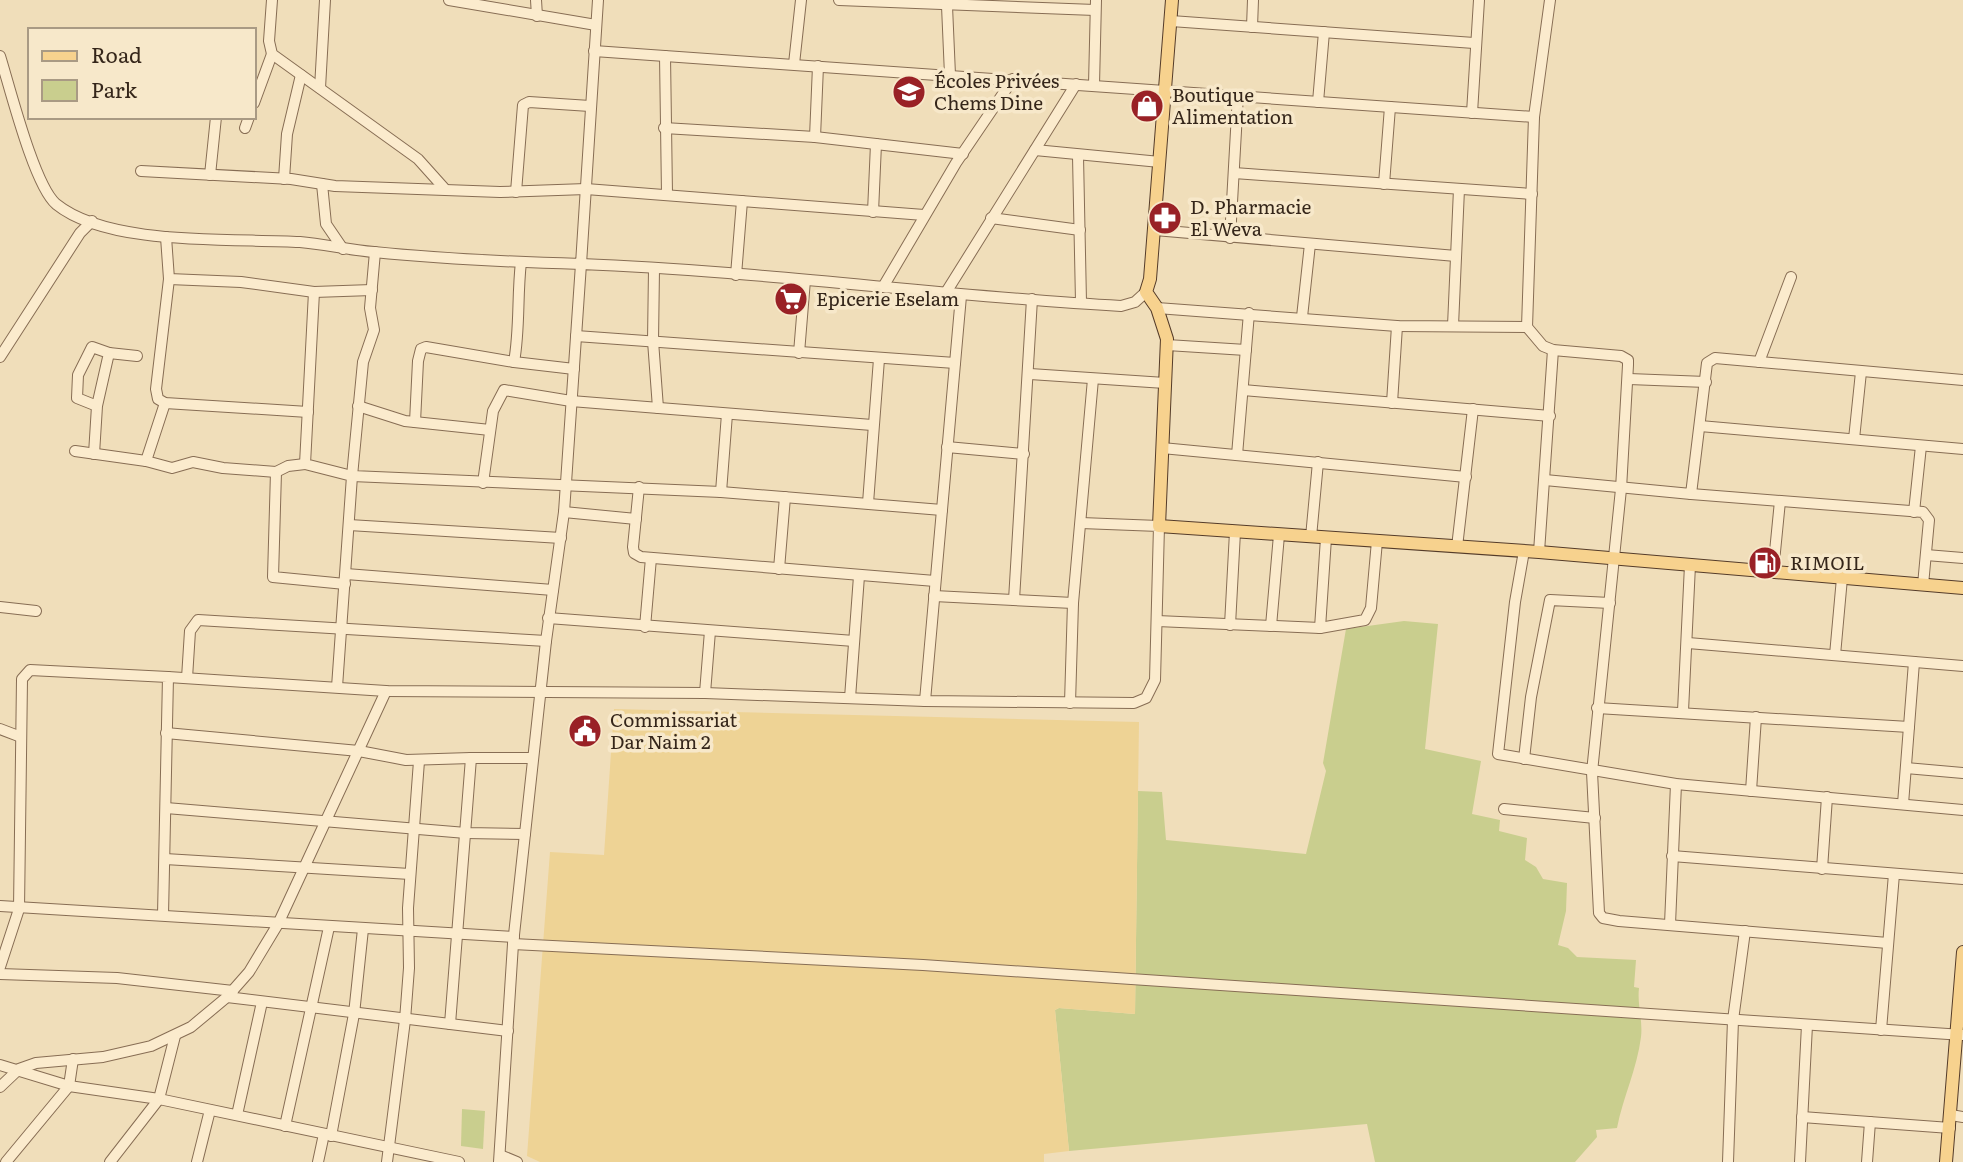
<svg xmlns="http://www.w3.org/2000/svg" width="1963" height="1162" viewBox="0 0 1963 1162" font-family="Literata,serif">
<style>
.green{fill:#c9ce8e}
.sand{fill:#eed395}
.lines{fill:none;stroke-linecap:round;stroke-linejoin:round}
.minor-casing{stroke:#876d54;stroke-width:12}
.major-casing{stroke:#543b29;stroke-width:14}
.minor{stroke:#fbebcd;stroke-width:10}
.major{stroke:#f7d28e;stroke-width:12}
.labels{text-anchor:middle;stroke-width:7;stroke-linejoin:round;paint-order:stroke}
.poi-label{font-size:19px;fill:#35261a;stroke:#f7e8ca;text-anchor:start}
</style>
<rect width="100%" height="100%" fill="#f0deba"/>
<!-- green -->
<g class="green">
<path d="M 1404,621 L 1438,624 L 1425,749 L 1481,761 L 1472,814 L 1500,820 L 1499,831 L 1527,838 L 1525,860 L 1536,867 L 1543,879 L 1567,883 L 1566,911 L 1558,945 L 1568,948 L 1577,957 L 1636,960 L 1634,987 L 1639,988 C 1637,1005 1643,1020 1641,1037 C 1637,1069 1623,1097 1617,1128 L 1596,1130 L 1597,1137 L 1575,1162 L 1375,1162 L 1367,1124 L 1069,1151 L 1055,1010 L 1059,1008 L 1135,1014 L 1138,791 L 1162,792 L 1166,840 L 1306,854 L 1326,771 L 1323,763 L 1346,629 Z"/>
<path d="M 462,1109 L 485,1111 L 483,1149 L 461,1146 Z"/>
</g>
<!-- sand -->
<path class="sand" d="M 614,709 L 1139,722 L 1135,1014 L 1059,1008 L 1055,1010 L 1069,1151 L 1044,1154 L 1044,1162 L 540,1162 L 527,1156 L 550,852 L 604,855 Z"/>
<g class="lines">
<defs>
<g id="minor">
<path d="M 272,0 L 269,41 L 272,54 L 418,159 L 444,188"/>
<path d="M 449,0 L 596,25"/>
<path d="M 536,0 L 537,16"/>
<path d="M 839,0 L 1095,10"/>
<path d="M 1550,0 L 1534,117 L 1527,327 L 1543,346 L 1553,350 L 1621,356 L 1628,360 L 1628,365 L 1621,489 L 1592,772 L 1599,913 L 1603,918 L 1619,921 L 1888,943"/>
<path d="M 947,6 L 950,75"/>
<path d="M 1171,21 L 1474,43"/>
<path d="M 1252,27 L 1253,0"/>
<path d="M 594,51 L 1534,117"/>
<path d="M 0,56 C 10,88 34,185 56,204 C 109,247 234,238 300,242 C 324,244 349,250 374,252 C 443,259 512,262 581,264 L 598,0"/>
<path d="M 665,56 L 667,194"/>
<path d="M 794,64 L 801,0"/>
<path d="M 1094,85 L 1096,0"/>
<path d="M 320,88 L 325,0"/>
<path d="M 1318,102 L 1324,32"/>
<path d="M 254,103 L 272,54"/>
<path d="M 1472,113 L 1479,0"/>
<path d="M 245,128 L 249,117"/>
<path d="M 664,128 L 815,137 L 963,154"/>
<path d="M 815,137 L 818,66"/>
<path d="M 1035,150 L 1160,162"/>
<path d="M 1078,156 L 1081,302"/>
<path d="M 141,171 L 291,179 L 335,186 L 500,192 L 586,189 L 924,215"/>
<path d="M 1234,173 L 1532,194"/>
<path d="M 210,175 L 216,117"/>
<path d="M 284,179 L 287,134 L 301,75"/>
<path d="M 322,184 L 326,224 L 343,249"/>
<path d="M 1384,184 L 1390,107"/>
<path d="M 516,192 L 523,105 L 529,102 L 590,106"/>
<path d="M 873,212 L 876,144"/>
<path d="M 991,218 L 1080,230"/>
<path d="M 1155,230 L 1456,256"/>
<path d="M 166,237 L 169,279 L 241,282 L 314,292 L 372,290"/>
<path d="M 1230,238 L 1238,95"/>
<path d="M 375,252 L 370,308 L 374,330 L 363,362 L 352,476 L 721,492 L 942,510"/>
<path d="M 521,262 C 517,296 520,329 514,362 L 574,369"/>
<path d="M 654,269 L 653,341 L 658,408"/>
<path d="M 736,275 L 742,201"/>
<path d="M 169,279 L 156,389 L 158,399 L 165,403 L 308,412"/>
<path d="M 883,287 L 956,163 L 1013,79"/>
<path d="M 314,292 L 305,464 L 352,476 L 337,687"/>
<path d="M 945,294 L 1076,84"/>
<path d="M 1157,308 L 1397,326 L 1527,327"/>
<path d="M 1302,317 L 1310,244"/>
<path d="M 1453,326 L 1459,189"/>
<path d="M 576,336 L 955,363"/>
<path d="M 1167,345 L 1246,350"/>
<path d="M 109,353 L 137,356"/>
<path d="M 799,353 L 805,280"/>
<path d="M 0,357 L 80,233 L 92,221"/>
<path d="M 1759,362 L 1791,277"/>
<path d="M 1030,374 L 1165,383"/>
<path d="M 1629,379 L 1706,382"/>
<path d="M 1243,390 L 1550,416"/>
<path d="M 165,403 L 146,461 L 172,468 L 193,462 L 223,468 L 276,472"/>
<path d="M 1392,403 L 1397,326"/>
<path d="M 358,406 L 405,421 L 490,430"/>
<path d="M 415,422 L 418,361 L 421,349 L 426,347 L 514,362"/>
<path d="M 1700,426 L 1963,449"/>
<path d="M 1854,439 L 1861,372"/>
<path d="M 947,447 L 1024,454"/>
<path d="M 1162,448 L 1466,477"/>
<path d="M 75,451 L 146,461"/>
<path d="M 94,454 L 97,406 L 109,353 L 92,347 L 78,375 L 77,398 L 97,406"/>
<path d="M 1237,455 L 1249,313"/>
<path d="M 305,464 L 288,466 L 276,472 L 273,577 L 345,584"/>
<path d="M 1545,480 L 1691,494 L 1707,363 L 1715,358 L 1963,380"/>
<path d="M 483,483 L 493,411 L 504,390 L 571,401 L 872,425"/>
<path d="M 639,487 L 633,547 L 634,553 L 641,557 L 935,581"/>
<path d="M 721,492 L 727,414"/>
<path d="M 1691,494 L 1923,512 L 1929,520 L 1923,585"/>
<path d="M 868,503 L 879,359"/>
<path d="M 564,512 L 636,519"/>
<path d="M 1914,512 L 1921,446"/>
<path d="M 349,525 L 561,538"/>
<path d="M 1311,537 L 1318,462"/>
<path d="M 1457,547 L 1473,409"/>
<path d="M 1524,551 L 1515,602 L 1498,754 L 1676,784 L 1963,810"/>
<path d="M 1539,552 L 1553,350"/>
<path d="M 1926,555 L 1963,558"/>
<path d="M 779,569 L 785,497"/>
<path d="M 1773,572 L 1780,501"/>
<path d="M 346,574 L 553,590"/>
<path d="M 934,596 L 1073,603"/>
<path d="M 1014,600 L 1032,299"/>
<path d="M 0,607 L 36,611"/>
<path d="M 548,618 L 854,641"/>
<path d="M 1157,621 L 1320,628 L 1365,620 L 1371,608 L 1377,541"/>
<path d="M 1230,625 L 1235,532"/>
<path d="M 1271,626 L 1279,535"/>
<path d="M 645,627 L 651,558"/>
<path d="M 1320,628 L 1326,538"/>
<path d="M 1688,643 L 1963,666"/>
<path d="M 1835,655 L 1842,578"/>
<path d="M 168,677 L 386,691 L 705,693 L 925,701 L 1134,703 L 1146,698 L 1155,680 L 1159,526 L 1081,523"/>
<path d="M 187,678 L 190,631 L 198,620 L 546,641"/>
<path d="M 705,693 L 710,631"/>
<path d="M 850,698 L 859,576"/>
<path d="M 925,701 L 961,296"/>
<path d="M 1070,703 L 1073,603 L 1093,379"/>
<path d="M 1597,708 L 1909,727"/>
<path d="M 1683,711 L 1690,565"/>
<path d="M 0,729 L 21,737"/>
<path d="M 166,733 L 359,751 L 406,760 L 471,758"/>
<path d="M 1524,759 L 1531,697 L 1550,600 L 1610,603"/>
<path d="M 1906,768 L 1963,773"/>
<path d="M 1751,791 L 1756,717"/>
<path d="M 1903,804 L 1914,662"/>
<path d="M 166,808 L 466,833 L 525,834"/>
<path d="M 1504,809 L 1595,818"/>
<path d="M 1672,856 L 1963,879"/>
<path d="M 165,859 L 410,874"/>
<path d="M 1822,869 L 1827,797"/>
<path d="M 0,906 L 514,937"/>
<path d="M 1670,924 L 1676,784"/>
<path d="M 513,944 L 923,965 L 1963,1035"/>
<path d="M 0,967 L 19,909 L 22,679 L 30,670 L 168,677 L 163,915"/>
<path d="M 0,974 L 117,978 L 233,991"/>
<path d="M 227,997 L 508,1031"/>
<path d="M 450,1024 L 471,758 L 532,758"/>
<path d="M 1881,1030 L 1894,874"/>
<path d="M 0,1065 L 69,1086 L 159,1099 L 459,1162"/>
<path d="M 0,1087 L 19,1069 L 36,1063 L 103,1057 L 151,1046 L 191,1027 L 227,997 L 249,972 L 278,924 L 386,691"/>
<path d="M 237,1115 L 262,1002"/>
<path d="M 1951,1115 L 1963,1117"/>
<path d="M 1802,1117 L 1950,1128"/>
<path d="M 285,1126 L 329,927"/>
<path d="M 331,1136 L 354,1014 L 363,929"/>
<path d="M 500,1155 L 517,1162"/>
<path d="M 6,1162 L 69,1086 L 73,1059"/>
<path d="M 110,1162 L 159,1099 L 175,1036"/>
<path d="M 197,1162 L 210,1110"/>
<path d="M 318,1162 L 324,1134"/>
<path d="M 387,1162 L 405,1020 L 409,968 L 408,908 L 419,761"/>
<path d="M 499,1162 L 513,944 L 546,641 L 564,512 L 581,264 C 761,271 941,296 1121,306 L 1135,302 L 1146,292"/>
<path d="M 1728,1162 L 1733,1020 L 1745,931"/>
<path d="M 1800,1162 L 1807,1025"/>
<path d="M 1867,1162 L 1870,1122"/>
</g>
<g id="major">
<path d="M 1172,0 L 1150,279 L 1146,292 L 1157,308 L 1167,339 L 1159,526 L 1539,552 L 1963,588"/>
<path d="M 1946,1162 L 1963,952"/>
</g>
</defs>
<!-- minor casing -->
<use href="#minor" class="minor-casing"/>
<!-- major casing -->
<use href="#major" class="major-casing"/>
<!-- minor -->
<use href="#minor" class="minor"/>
<!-- major -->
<use href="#major" class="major"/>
</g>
<!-- icons -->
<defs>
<symbol id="school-disc" viewBox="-11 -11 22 22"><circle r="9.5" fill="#992126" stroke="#f7e8ca"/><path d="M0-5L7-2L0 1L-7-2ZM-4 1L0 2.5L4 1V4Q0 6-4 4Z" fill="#fff"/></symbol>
<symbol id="shop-disc" viewBox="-11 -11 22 22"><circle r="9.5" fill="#992126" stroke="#f7e8ca"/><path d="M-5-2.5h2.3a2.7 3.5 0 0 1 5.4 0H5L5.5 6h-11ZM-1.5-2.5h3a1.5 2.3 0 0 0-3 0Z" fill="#fff"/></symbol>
<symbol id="pharmacy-disc" viewBox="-11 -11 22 22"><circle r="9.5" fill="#992126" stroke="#f7e8ca"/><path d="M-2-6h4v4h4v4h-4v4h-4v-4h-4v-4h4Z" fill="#fff"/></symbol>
<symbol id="supermarket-disc" viewBox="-11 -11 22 22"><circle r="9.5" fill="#992126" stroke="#f7e8ca"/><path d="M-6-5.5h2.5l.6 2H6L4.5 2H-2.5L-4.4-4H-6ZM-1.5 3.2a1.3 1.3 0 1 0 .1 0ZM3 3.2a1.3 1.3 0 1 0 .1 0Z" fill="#fff"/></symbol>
<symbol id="fuel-disc" viewBox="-11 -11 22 22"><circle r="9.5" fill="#992126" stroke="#f7e8ca"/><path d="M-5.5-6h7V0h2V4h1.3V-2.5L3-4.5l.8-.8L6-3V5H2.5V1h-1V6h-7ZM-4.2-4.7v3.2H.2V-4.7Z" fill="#fff"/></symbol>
<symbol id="civic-disc" viewBox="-11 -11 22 22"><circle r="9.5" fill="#992126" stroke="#f7e8ca"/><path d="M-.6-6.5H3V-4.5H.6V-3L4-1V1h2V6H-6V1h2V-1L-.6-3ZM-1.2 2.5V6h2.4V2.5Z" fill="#fff"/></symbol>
</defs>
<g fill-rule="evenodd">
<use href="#school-disc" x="890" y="73" width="38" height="38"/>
<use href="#shop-disc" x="1128" y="87" width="38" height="38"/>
<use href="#pharmacy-disc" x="1146" y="199" width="38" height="38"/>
<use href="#supermarket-disc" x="772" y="280" width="38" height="38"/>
<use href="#fuel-disc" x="1746" y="544" width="38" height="38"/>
<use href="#civic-disc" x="566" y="712" width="38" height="38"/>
</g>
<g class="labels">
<!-- poi labels -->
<g class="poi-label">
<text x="934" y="88">Écoles Privées<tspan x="934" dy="22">Chems Dine</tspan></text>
<text x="1172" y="102">Boutique<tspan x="1172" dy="22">Alimentation</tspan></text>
<text x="1190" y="214">D. Pharmacie<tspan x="1190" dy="22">El Weva</tspan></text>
<text x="816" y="306">Epicerie Eselam</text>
<text x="1790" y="570">RIMOIL</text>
<text x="610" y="727">Commissariat<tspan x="610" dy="22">Dar Naim 2</tspan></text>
</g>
</g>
<!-- legend -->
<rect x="28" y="28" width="228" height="91" fill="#f7e8ca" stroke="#a99a84" stroke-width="2"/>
<rect x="42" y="51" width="35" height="10" fill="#f7d28e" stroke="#a99a84" stroke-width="2"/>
<text x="91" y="63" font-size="21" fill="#35261a">Road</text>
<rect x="42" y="80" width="35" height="21" fill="#c9ce8e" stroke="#a99a84" stroke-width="2"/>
<text x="91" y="98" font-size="21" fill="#35261a">Park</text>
</svg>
